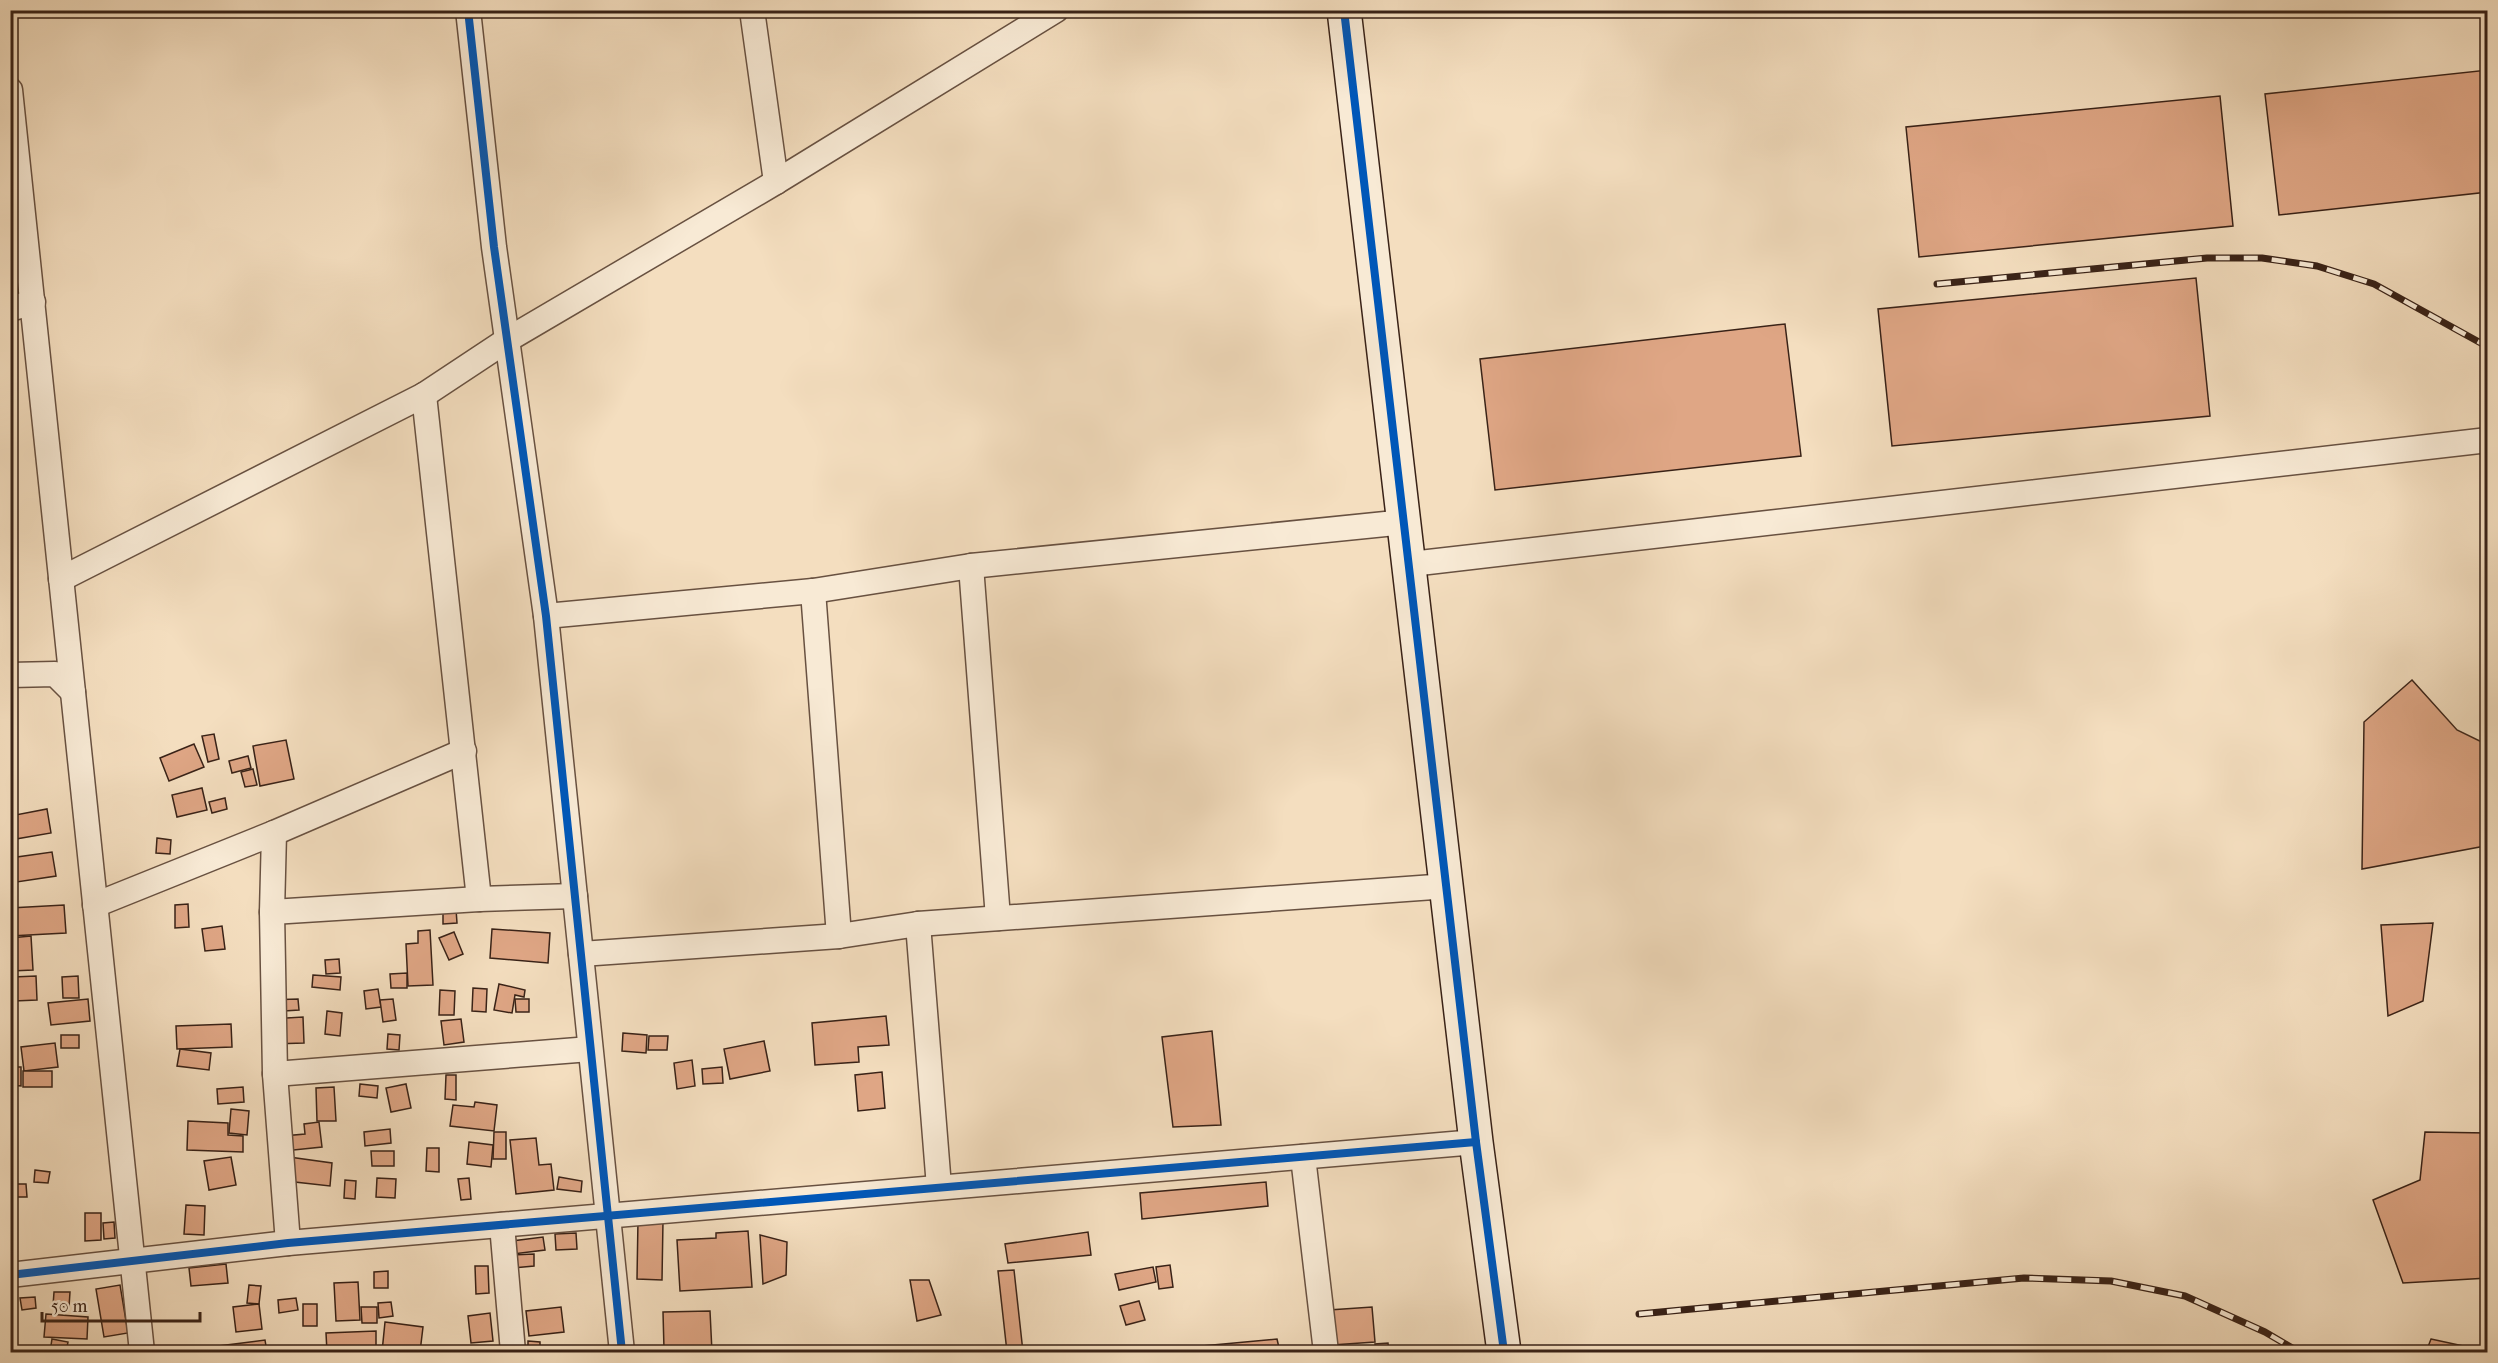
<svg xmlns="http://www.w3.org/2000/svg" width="2498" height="1363" viewBox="0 0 2498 1363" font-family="'IM FELL French Canon',serif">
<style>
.building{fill:#dfa685;stroke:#392217;stroke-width:1.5}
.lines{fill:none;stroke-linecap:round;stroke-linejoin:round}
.street-casing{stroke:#685141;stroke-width:27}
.secondary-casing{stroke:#392217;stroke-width:36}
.street{stroke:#f8ead5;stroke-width:24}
.secondary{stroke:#f8ead5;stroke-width:33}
.rail-casing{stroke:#392217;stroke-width:7}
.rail{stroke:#f8ead5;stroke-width:4.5;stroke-dasharray:14;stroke-linecap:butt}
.cycleway-casing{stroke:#f8ead5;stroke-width:11}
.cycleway{stroke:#0057b8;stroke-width:8}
</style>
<rect width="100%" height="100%" fill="#f4debf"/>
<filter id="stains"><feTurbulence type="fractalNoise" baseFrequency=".00333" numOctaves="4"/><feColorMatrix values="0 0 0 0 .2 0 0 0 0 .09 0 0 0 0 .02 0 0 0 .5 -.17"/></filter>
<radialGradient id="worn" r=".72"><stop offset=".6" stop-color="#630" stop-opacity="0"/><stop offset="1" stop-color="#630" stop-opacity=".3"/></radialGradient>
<!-- building -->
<g class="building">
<path d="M 2488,70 L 2488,192 L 2279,215 L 2265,94 Z"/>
<path d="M 2220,96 L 2233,226 L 1919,257 L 1906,127 Z"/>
<path d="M 2196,278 L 2210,416 L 1892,446 L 1878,309 Z"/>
<path d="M 1785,324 L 1801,456 L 1495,490 L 1480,359 Z"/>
<path d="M 2412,680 L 2457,730 L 2488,745 L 2488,843 L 2485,846 L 2362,869 L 2364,722 Z"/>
<path d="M 214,734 L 219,759 L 208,762 L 202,736 Z"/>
<path d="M 286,740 L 294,779 L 260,786 L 253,746 Z"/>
<path d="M 194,744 L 204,767 L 169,781 L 160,758 Z"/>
<path d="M 248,756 L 251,768 L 232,773 L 229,761 Z"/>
<path d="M 253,769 L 257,785 L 245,787 L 241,772 Z"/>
<path d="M 202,788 L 207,810 L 177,817 L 172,795 Z"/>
<path d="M 225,798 L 227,809 L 212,813 L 209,802 Z"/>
<path d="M 47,809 L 51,833 L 10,840 L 10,816 Z"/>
<path d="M 157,838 L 171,840 L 170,854 L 156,853 Z"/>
<path d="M 52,852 L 56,876 L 10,883 L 10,858 Z"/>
<path d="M 188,904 L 189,927 L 175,928 L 175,905 Z"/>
<path d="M 64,905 L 66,933 L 10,936 L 10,908 Z"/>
<path d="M 456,909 L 457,923 L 443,924 L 443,910 Z"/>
<path d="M 2433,923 L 2423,1001 L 2388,1016 L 2381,925 Z"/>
<path d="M 222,926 L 225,949 L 205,951 L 202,929 Z"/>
<path d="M 492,929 L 550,933 L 548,963 L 490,958 Z"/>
<path d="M 430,930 L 433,985 L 408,986 L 406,944 L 418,943 L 418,931 Z"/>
<path d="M 454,932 L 463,954 L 449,960 L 439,938 Z"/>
<path d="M 31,936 L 33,970 L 11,971 L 10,938 Z"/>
<path d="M 339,959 L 340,973 L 326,974 L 325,960 Z"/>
<path d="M 407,973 L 407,988 L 391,988 L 390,974 Z"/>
<path d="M 313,975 L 341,977 L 340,990 L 312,987 Z"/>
<path d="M 36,976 L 37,1000 L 14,1001 L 13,977 Z"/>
<path d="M 78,976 L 79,998 L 63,998 L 62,977 Z"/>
<path d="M 499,984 L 525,990 L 524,997 L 515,995 L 512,1013 L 494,1010 Z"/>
<path d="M 473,988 L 487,989 L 486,1012 L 472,1011 Z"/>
<path d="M 378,989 L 381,1007 L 366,1009 L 364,991 Z"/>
<path d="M 440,990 L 455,991 L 454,1015 L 439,1015 Z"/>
<path d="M 88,999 L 90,1021 L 51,1025 L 48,1003 Z"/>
<path d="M 298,999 L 299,1010 L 268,1012 L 267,1000 Z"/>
<path d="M 393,999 L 396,1020 L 383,1022 L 380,1000 Z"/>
<path d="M 515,999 L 529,999 L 529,1012 L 516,1012 Z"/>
<path d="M 327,1011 L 342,1013 L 340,1036 L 325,1034 Z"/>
<path d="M 886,1016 L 889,1045 L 858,1047 L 859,1062 L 815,1065 L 812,1023 Z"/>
<path d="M 303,1017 L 304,1043 L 272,1044 L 270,1019 Z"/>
<path d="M 461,1019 L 464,1042 L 444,1045 L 441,1021 Z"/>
<path d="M 231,1024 L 232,1047 L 177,1049 L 176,1026 Z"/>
<path d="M 1212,1031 L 1221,1125 L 1173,1127 L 1162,1037 Z"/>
<path d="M 623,1033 L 647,1035 L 646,1053 L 622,1051 Z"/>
<path d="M 388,1034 L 400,1035 L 399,1050 L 387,1049 Z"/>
<rect x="61" y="1035" width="18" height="13"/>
<path d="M 649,1036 L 668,1036 L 667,1050 L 648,1050 Z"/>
<path d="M 764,1041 L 770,1071 L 730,1079 L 724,1049 Z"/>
<path d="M 55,1043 L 58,1067 L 24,1071 L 21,1047 Z"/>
<path d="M 180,1049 L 211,1053 L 209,1070 L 177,1066 Z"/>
<path d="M 692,1060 L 695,1086 L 677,1089 L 674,1063 Z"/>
<path d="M 10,1067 L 21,1067 L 21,1086 L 10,1085 Z"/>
<path d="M 722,1067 L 723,1083 L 703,1084 L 702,1069 Z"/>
<rect x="23" y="1071" width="29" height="16"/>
<path d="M 882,1072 L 885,1108 L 858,1111 L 855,1075 Z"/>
<path d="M 446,1075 L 456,1075 L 456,1100 L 445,1099 Z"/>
<path d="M 360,1084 L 378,1086 L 377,1098 L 359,1096 Z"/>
<path d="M 406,1084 L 411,1108 L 391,1112 L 386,1088 Z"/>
<path d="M 243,1087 L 244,1102 L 218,1104 L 217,1089 Z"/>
<path d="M 334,1087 L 336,1121 L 317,1121 L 316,1088 Z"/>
<path d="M 475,1102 L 497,1105 L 494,1131 L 450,1126 L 453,1105 L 474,1107 Z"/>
<path d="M 231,1109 L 249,1111 L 247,1135 L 229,1133 Z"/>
<path d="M 188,1121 L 228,1123 L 228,1135 L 243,1136 L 243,1152 L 187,1150 Z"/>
<path d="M 319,1122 L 322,1147 L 284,1151 L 283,1136 L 305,1134 L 304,1124 Z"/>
<path d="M 390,1129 L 391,1143 L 365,1146 L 364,1132 Z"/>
<path d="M 494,1132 L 506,1132 L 506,1159 L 493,1159 Z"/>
<path d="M 2425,1132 L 2488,1133 L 2488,1278 L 2403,1283 L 2373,1200 L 2420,1180 Z"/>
<path d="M 536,1138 L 539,1165 L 551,1164 L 554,1190 L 516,1194 L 510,1140 Z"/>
<path d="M 469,1142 L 493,1145 L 491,1167 L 467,1164 Z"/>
<path d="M 427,1148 L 439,1148 L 439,1172 L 426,1171 Z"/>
<path d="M 371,1151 L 394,1151 L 394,1166 L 372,1166 Z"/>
<path d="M 231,1157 L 236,1185 L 209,1190 L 204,1161 Z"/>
<path d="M 289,1157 L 332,1163 L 330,1186 L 286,1181 Z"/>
<path d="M 35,1170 L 50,1172 L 48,1183 L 34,1182 Z"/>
<path d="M 559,1177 L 582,1181 L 581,1192 L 557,1189 Z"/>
<path d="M 377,1178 L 396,1179 L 395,1198 L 376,1197 Z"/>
<path d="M 469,1178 L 471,1199 L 461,1200 L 458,1179 Z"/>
<path d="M 345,1180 L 356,1181 L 355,1199 L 344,1198 Z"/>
<path d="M 1266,1182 L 1268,1206 L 1142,1219 L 1140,1193 Z"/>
<path d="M 10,1184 L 26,1184 L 27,1197 L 10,1197 Z"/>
<path d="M 186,1205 L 205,1206 L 204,1235 L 184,1234 Z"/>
<path d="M 85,1213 L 101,1213 L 101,1240 L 85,1241 Z"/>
<path d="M 638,1220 L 663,1221 L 662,1280 L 637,1279 Z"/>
<path d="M 114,1222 L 115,1238 L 104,1239 L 103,1223 Z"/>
<path d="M 748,1231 L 752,1287 L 680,1291 L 677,1240 L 716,1238 L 716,1233 Z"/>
<path d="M 1088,1232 L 1091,1255 L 1008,1263 L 1005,1244 Z"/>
<path d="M 576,1233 L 577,1249 L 556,1250 L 555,1234 Z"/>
<path d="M 760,1235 L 787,1242 L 786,1275 L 763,1284 Z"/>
<path d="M 543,1237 L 545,1250 L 513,1254 L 512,1241 Z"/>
<path d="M 534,1254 L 534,1266 L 513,1268 L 512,1255 Z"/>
<path d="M 226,1264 L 228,1283 L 191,1286 L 189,1268 Z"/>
<path d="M 1170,1265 L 1173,1287 L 1159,1289 L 1156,1267 Z"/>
<path d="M 475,1266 L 488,1266 L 489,1293 L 476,1294 Z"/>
<path d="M 1153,1267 L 1156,1282 L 1119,1290 L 1115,1274 Z"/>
<path d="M 1014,1270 L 1023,1352 L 1007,1352 L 998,1271 Z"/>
<path d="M 388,1271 L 388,1288 L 374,1288 L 374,1272 Z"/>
<path d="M 910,1280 L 929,1280 L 941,1315 L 917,1321 Z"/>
<path d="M 358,1282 L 360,1320 L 336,1321 L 334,1283 Z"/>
<path d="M 120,1285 L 128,1333 L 104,1337 L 96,1289 Z"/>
<path d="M 249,1285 L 261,1286 L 259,1304 L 247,1303 Z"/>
<path d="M 54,1292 L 70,1292 L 69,1307 L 53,1306 Z"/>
<path d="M 35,1297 L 36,1308 L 22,1310 L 20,1298 Z"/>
<path d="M 296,1298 L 298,1310 L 279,1313 L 278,1300 Z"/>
<path d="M 1139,1301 L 1145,1320 L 1126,1325 L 1120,1306 Z"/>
<path d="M 391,1302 L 393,1316 L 379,1318 L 378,1303 Z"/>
<path d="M 259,1304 L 262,1329 L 236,1332 L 233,1307 Z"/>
<rect x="303" y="1304" width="14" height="22"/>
<path d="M 361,1307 L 377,1307 L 377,1323 L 362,1323 Z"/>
<path d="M 561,1307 L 564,1332 L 529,1336 L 526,1311 Z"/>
<path d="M 1372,1307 L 1375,1342 L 1332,1345 L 1329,1310 Z"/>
<path d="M 710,1311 L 712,1352 L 696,1352 L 696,1347 L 664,1349 L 663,1312 Z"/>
<path d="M 490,1313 L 493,1341 L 471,1343 L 468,1316 Z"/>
<path d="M 46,1314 L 88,1317 L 87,1339 L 44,1337 Z"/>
<path d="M 385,1322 L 423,1327 L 420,1352 L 382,1352 Z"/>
<path d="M 376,1331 L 376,1352 L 327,1352 L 326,1333 Z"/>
<path d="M 52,1339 L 68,1342 L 66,1352 L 50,1352 Z"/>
<path d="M 1277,1339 L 1280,1352 L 1159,1352 L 1159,1350 Z"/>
<path d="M 2431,1339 L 2482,1350 L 2481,1352 L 2426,1352 Z"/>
<path d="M 265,1340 L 267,1352 L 212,1352 L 211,1347 Z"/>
<path d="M 528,1341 L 540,1342 L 540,1352 L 528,1352 Z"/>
<path d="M 1388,1343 L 1389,1352 L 1376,1352 L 1375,1344 Z"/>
</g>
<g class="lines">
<defs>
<g id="street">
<path d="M 468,10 L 494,247 L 546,616 L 622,1352"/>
<path d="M 752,10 L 776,182"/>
<path d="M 10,90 L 142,1352"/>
<path d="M 10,309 L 33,302"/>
<path d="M 424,395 L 479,899"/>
<path d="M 1411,564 L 2488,440"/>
<path d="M 971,566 L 998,918"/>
<path d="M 61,579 L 424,395 L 507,340 L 776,182 L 1056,10"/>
<path d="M 813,591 L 839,936"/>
<path d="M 546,616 L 813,591 L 971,566 L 1405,522"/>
<path d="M 10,675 L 55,674 L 73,692"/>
<path d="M 274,833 L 272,912 L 275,1074 L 288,1243"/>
<path d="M 95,905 L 274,833 L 464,751"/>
<path d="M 272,912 L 479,899 L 575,896"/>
<path d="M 918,924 L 939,1187"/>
<path d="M 581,954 L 839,936 L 918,924 L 1448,886"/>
<path d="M 275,1074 L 590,1049"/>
<path d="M 1303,1157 L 1326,1352"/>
<path d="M 502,1225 L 513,1352"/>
<path d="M 10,1275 L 288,1243 L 1476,1142"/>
</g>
<path id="secondary" d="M 1344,10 L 1476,1142 L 1504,1352"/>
</defs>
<!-- street casing -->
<use href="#street" class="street-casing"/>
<!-- secondary casing -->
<use href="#secondary" class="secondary-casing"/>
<!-- street -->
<use href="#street" class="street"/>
<!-- secondary -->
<use href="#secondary" class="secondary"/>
<defs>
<g id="rail">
<path d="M 1937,284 L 2207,258 L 2262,258 L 2317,266 L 2374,284 L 2488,347"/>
<path d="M 1639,1314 L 2024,1278 L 2111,1281 L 2185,1296 L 2265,1332 L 2299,1352"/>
</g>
</defs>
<!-- rail casing -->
<use href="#rail" class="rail-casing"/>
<!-- rail -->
<use href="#rail" class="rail"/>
<defs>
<g id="cycleway">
<path d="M 468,10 L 494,247 L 546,616 L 622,1352"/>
<path d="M 1344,10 L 1476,1142 L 1504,1352"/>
<path d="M 10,1275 L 288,1243 L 1476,1142"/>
</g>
</defs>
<!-- cycleway casing -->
<use href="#cycleway" class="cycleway-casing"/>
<!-- cycleway -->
<use href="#cycleway" class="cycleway"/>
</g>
<!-- margin -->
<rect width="2498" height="1363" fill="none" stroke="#f4debf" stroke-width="36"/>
<rect x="12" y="12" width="2474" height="1339" fill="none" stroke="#392217" stroke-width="3"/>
<rect x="18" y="18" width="2462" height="1327" fill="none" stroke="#392217" stroke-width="1.5"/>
<!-- scale -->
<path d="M42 1312v9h158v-9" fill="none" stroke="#392217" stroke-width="3"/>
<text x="51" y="1312" font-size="18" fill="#392217" stroke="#f8ead5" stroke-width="4.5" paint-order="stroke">50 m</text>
<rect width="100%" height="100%" filter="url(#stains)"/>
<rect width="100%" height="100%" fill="url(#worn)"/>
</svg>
